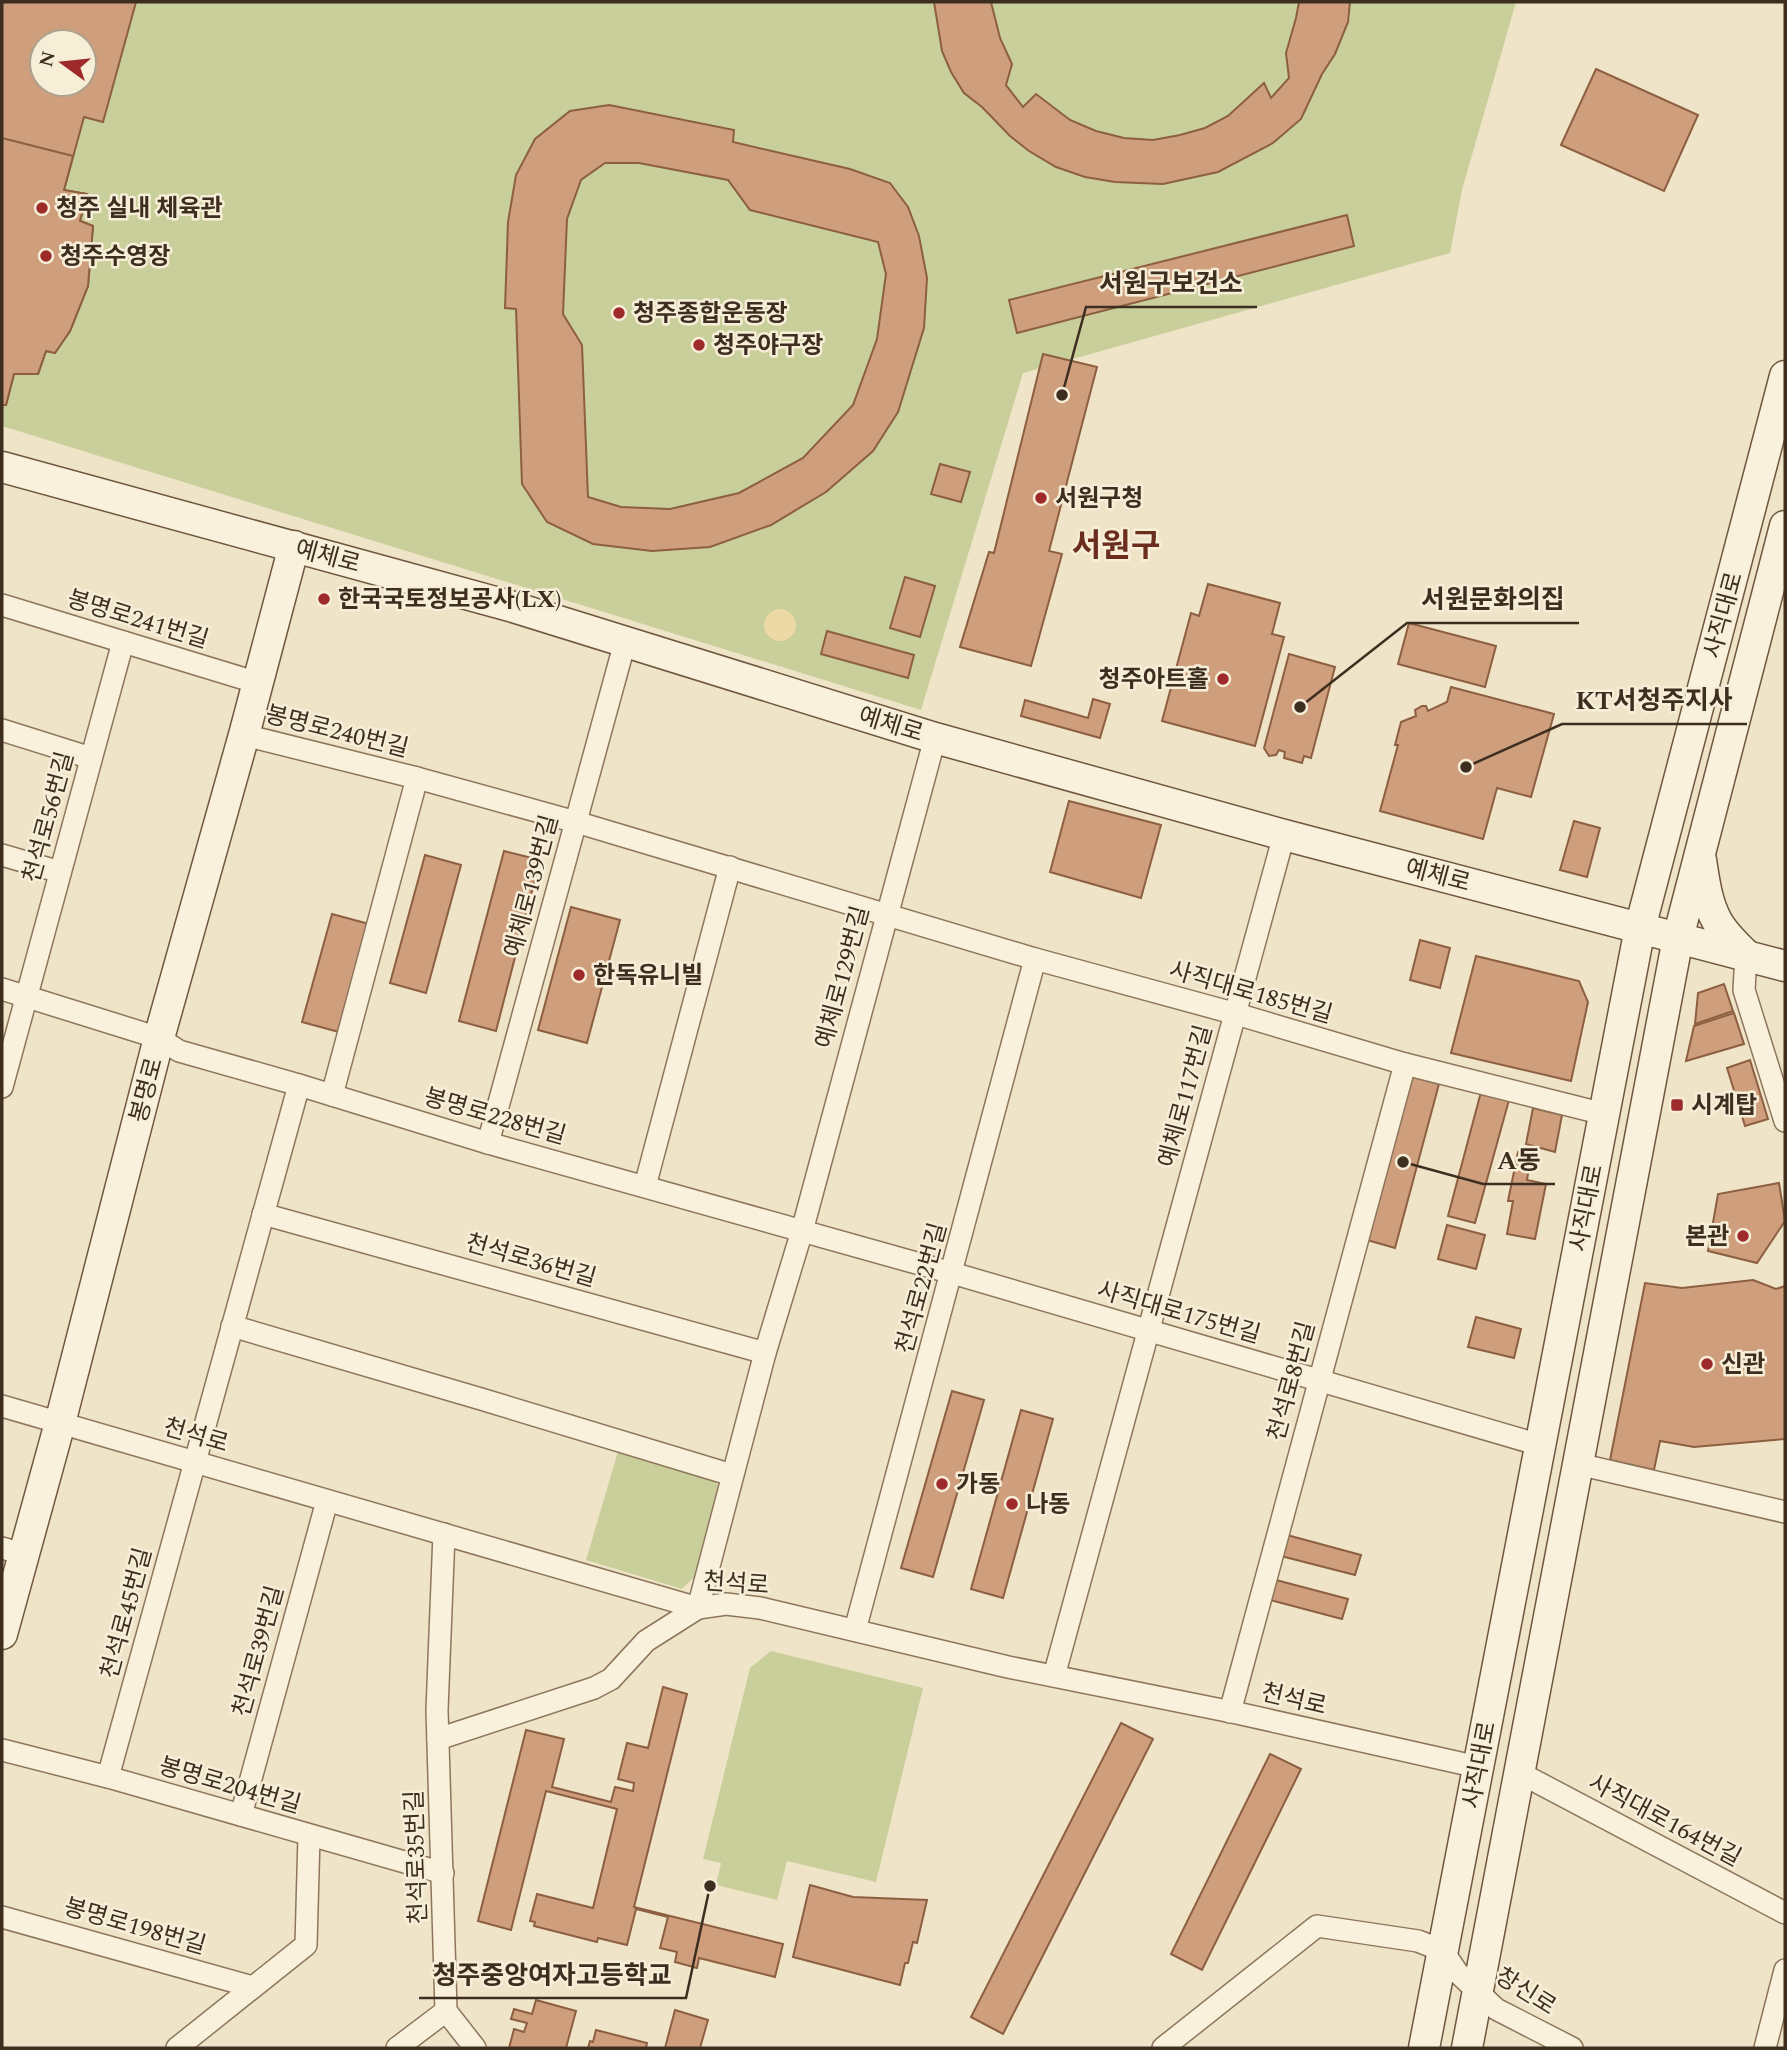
<svg xmlns="http://www.w3.org/2000/svg" width="1787" height="2050" viewBox="0 0 1787 2050" font-family="Spectral,'Noto Sans KR',serif">
<style>
.green{fill:#c9cf9b;fill-rule:evenodd}
.sand{fill:#ecd9a5}
.building{fill:#cf9f7d;stroke:#8d5f41;stroke-width:2;fill-rule:evenodd}
.lines{fill:none;stroke-linecap:round;stroke-linejoin:round}
.street-casing{stroke:#8d765c;stroke-width:24}
.secondary-casing{stroke:#6f573f;stroke-width:33}
.street{stroke:#faf1dc;stroke-width:21}
.secondary{stroke:#faf1dc;stroke-width:30}
.poi-dot{fill:#9e2a2b;stroke:#f7eed8;stroke-width:2.5}
.labels{text-anchor:middle;stroke-width:5;stroke-linejoin:round;paint-order:stroke}
.poi-label{font-size:24px;font-weight:bold;fill:#3d2e20;stroke:#f7eed8;text-anchor:start}
.street-label{font-size:24px;fill:#3d2e20;stroke:#f7eed8}
.district-label{font-size:32px;font-weight:bold;fill:#6b2e1e;stroke:#f7eed8}
.leader{fill:none;stroke:#3d2e20;stroke-width:2.5}
.callout-dot{fill:#3d2e20;stroke:#f7eed8;stroke-width:2.5}
.callout-label{font-size:26px;text-anchor:middle;font-weight:bold;fill:#3d2e20;stroke:#f7eed8;stroke-width:5;stroke-linejoin:round;paint-order:stroke}
</style>
<rect width="100%" height="100%" fill="#f0e4c8"/>
<!-- green -->
<g class="green">
<path d="M 2,2 L 1516,2 L 1462,190 L 1450,253 L 1023,373 L 921,710 L 2,426 ZM 42,42 L 84,42 L 84,84 L 42,84 Z"/>
<path d="M 619,1448 L 706,1474 L 718,1485 L 694,1577 L 682,1589 L 586,1560 Z"/>
<path d="M 771,1651 L 923,1688 L 876,1882 L 787,1861 L 777,1900 L 716,1885 L 721,1863 L 703,1859 L 750,1668 Z"/>
</g>
<!-- sand -->
<circle class="sand" cx="780" cy="625" r="16"/>
<!-- building -->
<g class="building">
<path d="M 2,2 L 136,2 L 103,122 L 84,117 L 64,190 L 87,194 L 80,221 L 93,226 L 88,286 L 70,331 L 55,353 L 46,351 L 38,374 L 14,374 L 6,405 L 2,405 ZM 42,42 L 84,42 L 84,84 L 42,84 Z"/>
<path d="M 934,2 L 991,2 L 1000,38 L 1012,64 L 1006,85 L 1023,107 L 1036,94 L 1070,120 L 1096,131 L 1124,138 L 1153,140 L 1180,135 L 1205,128 L 1228,116 L 1264,83 L 1271,98 L 1289,78 L 1286,53 L 1296,18 L 1299,2 L 1350,2 L 1348,22 L 1335,54 L 1322,74 L 1301,119 L 1273,143 L 1218,172 L 1163,184 L 1115,182 L 1085,177 L 1056,167 L 1029,151 L 1010,136 L 982,107 L 964,93 L 951,72 L 942,51 Z"/>
<path d="M 1596,69 L 1698,115 L 1664,191 L 1561,145 Z"/>
<path d="M 609,105 L 734,130 L 733,142 L 850,169 L 890,183 L 908,207 L 919,236 L 927,278 L 924,328 L 898,412 L 873,451 L 826,492 L 771,525 L 710,547 L 652,551 L 593,544 L 547,522 L 522,484 L 516,309 L 505,308 L 508,222 L 516,175 L 535,139 L 570,111 ZM 605,163 L 639,163 L 728,180 L 750,210 L 878,242 L 886,274 L 877,339 L 853,405 L 803,458 L 739,493 L 670,509 L 621,507 L 588,497 L 582,345 L 563,314 L 567,219 L 581,180 Z"/>
<path d="M 2,138 L 73,156 L 64,190 L 87,194 L 80,221 L 93,226 L 88,286 L 70,331 L 55,353 L 46,351 L 38,374 L 14,374 L 6,405 L 2,405 Z"/>
<path d="M 1347,215 L 1354,246 L 1017,333 L 1009,300 Z"/>
<path d="M 1043,354 L 1097,367 L 1049,551 L 1062,554 L 1031,666 L 960,647 L 989,552 L 994,553 Z"/>
<path d="M 940,464 L 970,472 L 961,502 L 931,494 Z"/>
<path d="M 905,577 L 935,586 L 920,637 L 890,628 Z"/>
<path d="M 1208,584 L 1280,603 L 1272,634 L 1284,637 L 1255,746 L 1162,721 L 1191,613 L 1199,616 Z"/>
<path d="M 1409,623 L 1496,646 L 1485,687 L 1398,664 Z"/>
<path d="M 827,631 L 914,655 L 908,678 L 821,654 Z"/>
<path d="M 1289,654 L 1335,667 L 1311,758 L 1304,756 L 1302,763 L 1284,758 L 1285,752 L 1279,750 L 1276,755 L 1269,756 L 1264,748 Z"/>
<path d="M 1451,687 L 1554,714 L 1531,797 L 1497,788 L 1483,839 L 1380,811 L 1398,745 L 1395,745 L 1401,722 L 1416,716 L 1415,710 L 1422,706 L 1426,706 L 1428,711 L 1447,702 Z"/>
<path d="M 1093,699 L 1110,704 L 1100,738 L 1021,716 L 1025,700 L 1088,718 Z"/>
<path d="M 1069,801 L 1161,825 L 1141,898 L 1050,872 Z"/>
<path d="M 1574,821 L 1600,828 L 1587,877 L 1560,870 Z"/>
<path d="M 504,851 L 540,860 L 496,1031 L 459,1021 Z"/>
<path d="M 425,855 L 461,865 L 426,993 L 390,983 Z"/>
<path d="M 571,907 L 620,920 L 587,1043 L 538,1030 Z"/>
<path d="M 332,914 L 369,924 L 339,1032 L 302,1022 Z"/>
<path d="M 1420,940 L 1450,948 L 1440,988 L 1410,980 Z"/>
<path d="M 1476,956 L 1579,981 L 1588,1002 L 1571,1081 L 1451,1053 Z"/>
<path d="M 1724,984 L 1733,1011 L 1695,1024 L 1698,993 Z"/>
<path d="M 1734,1013 L 1744,1044 L 1686,1061 L 1694,1026 Z"/>
<path d="M 1750,1060 L 1768,1119 L 1745,1126 L 1727,1068 Z"/>
<path d="M 1411,1076 L 1439,1084 L 1395,1248 L 1367,1240 Z"/>
<path d="M 1481,1092 L 1509,1100 L 1475,1223 L 1448,1216 Z"/>
<path d="M 1533,1108 L 1562,1115 L 1555,1152 L 1526,1144 Z"/>
<path d="M 1518,1152 L 1531,1155 L 1527,1180 L 1546,1184 L 1535,1239 L 1507,1234 L 1513,1201 L 1508,1201 Z"/>
<path d="M 1779,1183 L 1785,1221 L 1757,1263 L 1708,1251 L 1718,1194 Z"/>
<path d="M 1447,1225 L 1485,1235 L 1476,1269 L 1438,1259 Z"/>
<path d="M 1753,1280 L 1776,1289 L 1785,1286 L 1785,1439 L 1694,1447 L 1660,1441 L 1654,1470 L 1610,1460 L 1645,1283 L 1682,1288 Z"/>
<path d="M 1476,1317 L 1521,1329 L 1514,1358 L 1468,1347 Z"/>
<path d="M 952,1391 L 984,1400 L 933,1577 L 901,1568 Z"/>
<path d="M 1021,1410 L 1053,1419 L 1003,1598 L 971,1589 Z"/>
<path d="M 1287,1535 L 1361,1555 L 1355,1575 L 1281,1556 Z"/>
<path d="M 1276,1580 L 1348,1599 L 1342,1619 L 1270,1600 Z"/>
<path d="M 663,1687 L 687,1694 L 634,1907 L 783,1944 L 775,1977 L 699,1958 L 697,1968 L 675,1962 L 677,1952 L 660,1948 L 668,1917 L 636,1909 L 627,1945 L 598,1938 L 597,1942 L 534,1926 L 535,1922 L 530,1921 L 537,1894 L 593,1908 L 617,1809 L 546,1791 L 511,1930 L 478,1921 L 526,1730 L 564,1739 L 552,1787 L 611,1802 L 615,1787 L 633,1791 L 634,1783 L 618,1779 L 627,1743 L 648,1748 Z"/>
<path d="M 1121,1723 L 1153,1739 L 1003,2034 L 971,2017 Z"/>
<path d="M 1270,1754 L 1301,1769 L 1202,1970 L 1171,1954 Z"/>
<path d="M 810,1885 L 853,1897 L 927,1900 L 917,1943 L 913,1942 L 908,1963 L 905,1963 L 900,1985 L 793,1957 Z"/>
<path d="M 536,2000 L 576,2011 L 566,2048 L 509,2048 L 514,2029 L 524,2032 L 527,2023 L 511,2019 L 514,2009 L 532,2014 Z"/>
<path d="M 675,2010 L 708,2020 L 700,2048 L 665,2048 Z"/>
<path d="M 596,2030 L 647,2043 L 646,2048 L 588,2048 L 590,2041 L 593,2042 Z"/>
</g>
<g class="lines">
<defs>
<g id="street">
<path d="M 2,605 L 258,683"/>
<path d="M 2,730 L 91,758"/>
<path d="M 244,735 L 417,778 L 576,822 L 1035,959 L 1233,1013 L 1405,1064 L 1604,1114"/>
<path d="M 2,855 L 60,872"/>
<path d="M 1746,955 L 1744,990 L 1785,1121"/>
<path d="M 2,989 L 159,1038 L 179,1051 L 299,1085 L 488,1143 L 952,1273 L 1540,1445"/>
<path d="M 2,1087 L 123,642"/>
<path d="M 332,1095 L 417,778"/>
<path d="M 488,1143 L 625,642"/>
<path d="M 645,1186 L 730,867"/>
<path d="M 263,1214 L 765,1353"/>
<path d="M 232,1326 L 481,1399 L 732,1475"/>
<path d="M 2,1406 L 698,1608 L 726,1604 L 760,1608 L 1008,1667 L 1237,1713 L 1478,1767"/>
<path d="M 1578,1464 L 1785,1512"/>
<path d="M 444,1534 L 437,1710 L 446,2011 L 475,2048"/>
<path d="M 2,1548 L 23,1554"/>
<path d="M 855,1630 L 1035,959"/>
<path d="M 1054,1676 C 1132,1396 1206,1115 1284,835"/>
<path d="M 1230,1712 L 1405,1064"/>
<path d="M 438,1739 L 594,1688 L 611,1679 L 646,1641 L 698,1608 L 765,1353 L 802,1231 L 935,738"/>
<path d="M 2,1750 L 108,1777 L 443,1873"/>
<path d="M 1520,1773 L 1785,1913"/>
<path d="M 108,1777 L 299,1085"/>
<path d="M 241,1815 L 327,1501"/>
<path d="M 2,1917 L 253,1987"/>
<path d="M 177,2048 L 306,1945 L 309,1836"/>
<path d="M 397,2048 L 446,2011"/>
<path d="M 1163,2048 L 1317,1926 L 1418,1941 L 1443,1951 L 1457,1972 L 1496,2009 L 1572,2048"/>
<path d="M 1765,2048 L 1785,1970"/>
</g>
<g id="secondary">
<path d="M 2,467 L 510,606 L 935,738 L 1284,835 L 1785,966"/>
<path d="M 1701,860 C 1704,880 1707,903 1717,921 C 1724,934 1736,945 1746,955"/>
<path d="M 2,1634 L 60,1423 L 159,1038 L 244,735 L 294,546"/>
<path d="M 1424,2048 L 1640,928 L 1785,376"/>
<path d="M 1467,2048 L 1678,938 L 1785,526"/>
</g>
</defs>
<!-- street casing -->
<use href="#street" class="street-casing"/>
<!-- secondary casing -->
<use href="#secondary" class="secondary-casing"/>
<!-- street -->
<use href="#street" class="street"/>
<!-- secondary -->
<use href="#secondary" class="secondary"/>
</g>
<!-- markers -->
<g class="poi-dot">
<circle cx="42" cy="208" r="7"/>
<circle cx="46" cy="256" r="7"/>
<circle cx="619" cy="313" r="7"/>
<circle cx="699" cy="345" r="7"/>
<circle cx="1041" cy="498" r="7"/>
<circle cx="324" cy="599" r="7"/>
<circle cx="1223" cy="679" r="7"/>
<circle cx="579" cy="975" r="7"/>
<rect x="1670" y="1098" width="14" height="14" rx="3.5"/>
<circle cx="1743" cy="1236" r="7"/>
<circle cx="1707" cy="1364" r="7"/>
<circle cx="942" cy="1484" r="7"/>
<circle cx="1012" cy="1504" r="7"/>
</g>
<g class="labels">
<!-- poi labels -->
<g class="poi-label">
<text x="56" y="216">청주 실내 체육관</text>
<text x="60" y="264">청주수영장</text>
<text x="633" y="321">청주종합운동장</text>
<text x="713" y="353">청주야구장</text>
<text x="1055" y="506">서원구청</text>
<text x="338" y="607">한국국토정보공사(LX)</text>
<text x="1209" y="687" text-anchor="end">청주아트홀</text>
<text x="593" y="983">한독유니빌</text>
<text x="1691" y="1113">시계탑</text>
<text x="1729" y="1244" text-anchor="end">본관</text>
<text x="1721" y="1372">신관</text>
<text x="956" y="1492">가동</text>
<text x="1026" y="1512">나동</text>
</g>
<!-- street labels -->
<g class="street-label">
<text transform="translate(328 556) rotate(15)" y="8">예체로</text>
<text transform="translate(1723 615) rotate(-75)" y="8">사직대로</text>
<text transform="translate(138 619) rotate(17)" y="8">봉명로241번길</text>
<text transform="translate(891 724) rotate(17)" y="8">예체로</text>
<text transform="translate(337 731) rotate(14)" y="8">봉명로240번길</text>
<text transform="translate(48 817) rotate(-75)" y="8">천석로56번길</text>
<text transform="translate(1438 875) rotate(15)" y="8">예체로</text>
<text transform="translate(531 886) rotate(-75)" y="8">예체로139번길</text>
<text transform="translate(842 977) rotate(-75)" y="8">예체로129번길</text>
<text transform="translate(1251 992) rotate(16)" y="8">사직대로185번길</text>
<text transform="translate(146 1090) rotate(-75)" y="8">봉명로</text>
<text transform="translate(1185 1096) rotate(-75)" y="8">예체로117번길</text>
<text transform="translate(495 1116) rotate(16)" y="8">봉명로228번길</text>
<text transform="translate(1586 1208) rotate(-79)" y="8">사직대로</text>
<text transform="translate(531 1260) rotate(16)" y="8">천석로36번길</text>
<text transform="translate(921 1288) rotate(-75)" y="8">천석로22번길</text>
<text transform="translate(1179 1312) rotate(16)" y="8">사직대로175번길</text>
<text transform="translate(1291 1381) rotate(-75)" y="8">천석로8번길</text>
<text transform="translate(196 1435) rotate(16)" y="8">천석로</text>
<text transform="translate(736 1583) rotate(4)" y="8">천석로</text>
<text transform="translate(126 1613) rotate(-75)" y="8">천석로45번길</text>
<text transform="translate(258 1651) rotate(-75)" y="8">천석로39번길</text>
<text transform="translate(1294 1699) rotate(13)" y="8">천석로</text>
<text transform="translate(1479 1765) rotate(-79)" y="8">사직대로</text>
<text transform="translate(230 1785) rotate(16)" y="8">봉명로204번길</text>
<text transform="translate(1665 1820) rotate(28)" y="8">사직대로164번길</text>
<text transform="translate(416 1857) rotate(-92)" y="8">천석로35번길</text>
<text transform="translate(135 1926) rotate(16)" y="8">봉명로198번길</text>
<text transform="translate(1526 1991) rotate(32)" y="8">창신로</text>
</g>
<!-- district labels -->
<g class="district-label">
<text x="1116" y="556">서원구</text>
</g>
</g>
<!-- callouts -->
<path class="leader" d="M1062 395L1086 307H1257M1300 707L1407 623H1579M1466 767L1562 724H1747M1403 1162L1483 1184H1555M710 1886L686 1998H419"/>
<g class="callout-dot">
<circle cx="1062" cy="395" r="7"/>
<circle cx="1300" cy="707" r="7"/>
<circle cx="1466" cy="767" r="7"/>
<circle cx="1403" cy="1162" r="7"/>
<circle cx="710" cy="1886" r="7"/>
</g>
<g class="callout-label">
<text x="1171" y="292">서원구보건소</text>
<text x="1493" y="608">서원문화의집</text>
<text x="1654" y="709">KT서청주지사</text>
<text x="1519" y="1169">A동</text>
<text x="552" y="1984">청주중앙여자고등학교</text>
</g>
<!-- border -->
<rect width="1787" height="2050" fill="none" stroke="#3d2e20" stroke-width="7"/>
<!-- north arrow -->
<g transform="translate(63 63) rotate(285)"><circle r="33" fill="#f7eed8" stroke="#ada18e" stroke-width="2"/>
<path d="M0-5L12 26L0 18L-12 26Z" fill="#9e2a2b"/>
<text y="-10" font-size="19" font-weight="bold" text-anchor="middle" fill="#3d2e20">N</text>
</g>
</svg>
